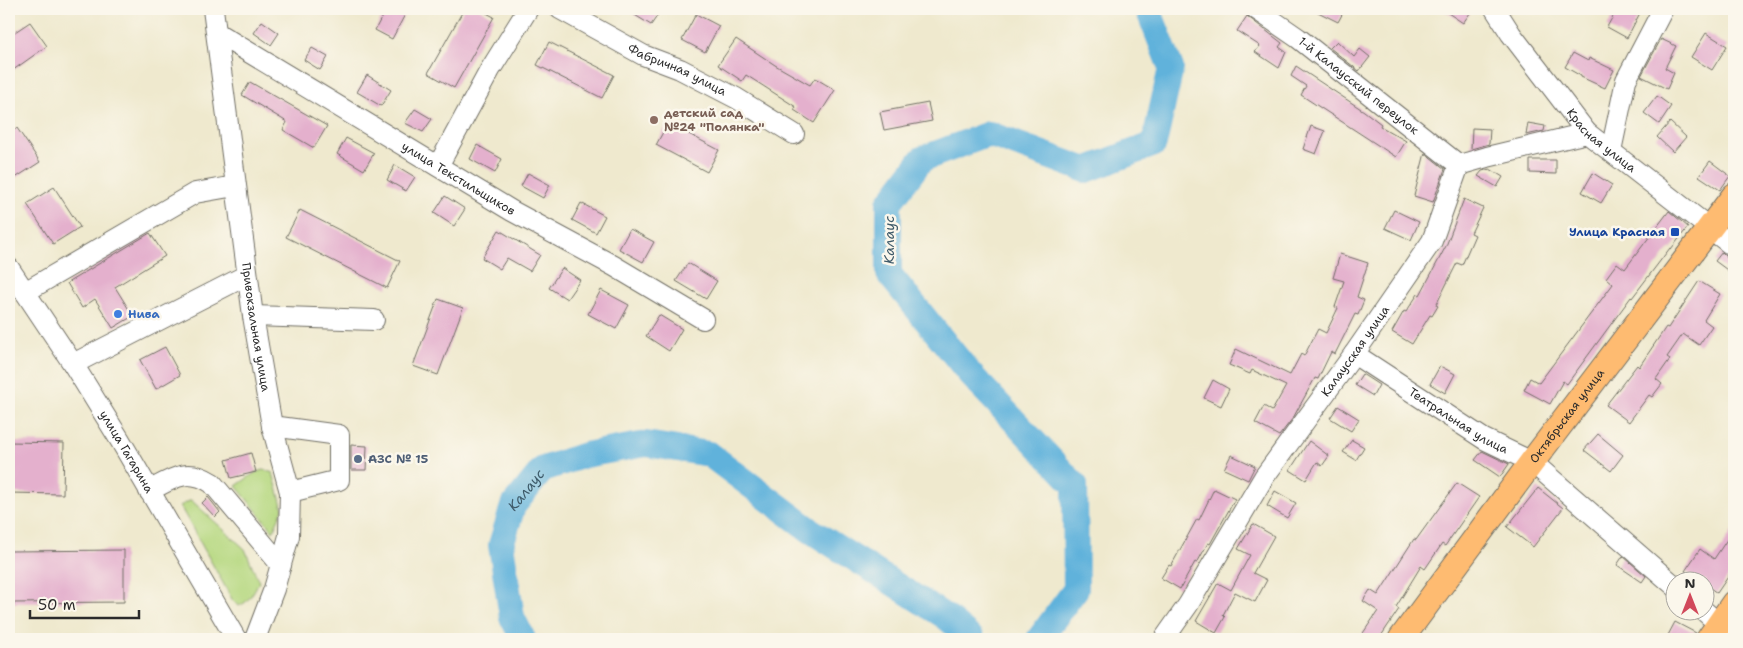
<svg xmlns="http://www.w3.org/2000/svg" width="1743" height="648" viewBox="0 0 1743 648" font-family="'Shantell Sans',sans-serif">
<style>
.green{fill:#b6d880;stroke:#708256}
.lines{fill:none;stroke-linecap:round;stroke-linejoin:round}
.river{stroke:#60b2db;stroke-width:26}
.building{fill:#e4b0cd}
.minor-casing{stroke:#706e64;stroke-width:22}
.major-casing{stroke:#706e64;stroke-width:27}
.minor{stroke:#fff;stroke-width:20}
.major{stroke:#febb71;stroke-width:25}
.education-dot{fill:#8d6e63;stroke:#fbf7ec;stroke-width:2}
.transit-dot{fill:#1a4fb4;stroke:#fbf7ec;stroke-width:2}
.shop-dot{fill:#3f7fe0;stroke:#fbf7ec;stroke-width:2}
.service-dot{fill:#5c6f8a;stroke:#fbf7ec;stroke-width:2}
.labels{text-anchor:middle;stroke-width:5;stroke-linejoin:round;paint-order:stroke}
.street-label{font-size:12px;fill:#2b2b2b;stroke:#fbf7ec}
.education-label{font-size:12px;font-weight:bold;fill:#785e54;stroke:#fbf7ec;text-anchor:start}
.transit-label{font-size:12px;font-weight:bold;fill:#164399;stroke:#fbf7ec;text-anchor:end}
.shop-label{font-size:12px;font-weight:bold;fill:#366cbe;stroke:#fbf7ec;text-anchor:start}
.service-label{font-size:12px;font-weight:bold;fill:#4e5e75;stroke:#fbf7ec;text-anchor:start}
.water-label{font-size:14px;font-style:italic;fill:#3e5a69;stroke:#fbf7ec}
</style>
<rect width="100%" height="100%" fill="#fbf7ec"/>
<filter id="ink" filterUnits="userSpaceOnUse"><feTurbulence type="fractalNoise" baseFrequency=".02" numOctaves="2"/><feDisplacementMap in="SourceGraphic" scale="10" xChannelSelector="R" yChannelSelector="G"/><feConvolveMatrix kernelMatrix="1 2 1 2 8 2 1 2 1" color-interpolation-filters="sRGB"/></filter>
<filter id="wash" filterUnits="userSpaceOnUse"><feTurbulence type="fractalNoise" baseFrequency=".0096" numOctaves="4" result="noise"/><feDisplacementMap in="SourceGraphic" scale="20" xChannelSelector="R" yChannelSelector="G"/><feGaussianBlur stdDeviation="1.12" result="paint"/><feColorMatrix in="noise" values="0 0 0 0 0 0 0 0 0 0 0 0 0 0 0 0 0 1.4 0 .05"/><feComposite in="paint" operator="in"/></filter>
<g filter="url(#wash)">
<rect width="100%" height="100%" fill="#efe9ce"/>
<!-- green -->
<g class="green">
<path d="M 264,470 L 273,473 L 283,509 L 273,531 L 236,486 L 256,472 Z"/>
<path d="M 191,500 L 245,549 L 259,582 C 253,592 249,603 238,606 L 233,601 L 180,506 Z"/>
</g>
<g class="lines">
<!-- river -->
<g class="river">
<path id="s1" d="M 523,639 L 512,617 L 501,545 L 513,506 L 543,469 L 585,455 L 646,444 L 709,454 L 810,530 L 946,617 L 972,639"/>
<path d="M 1039,639 L 1076,589 L 1075,485 L 970,374 L 889,274 L 889,203 L 922,159 L 989,134 L 1086,170 L 1154,144 L 1171,68 L 1148,9"/>
</g>
</g>
<g id="blocks">
<!-- building -->
<g class="building">
<path d="M 386,9 L 408,9 L 392,39 L 375,30 Z"/>
<path d="M 464,9 L 479,9 L 494,17 L 454,88 L 428,73 Z"/>
<path d="M 625,9 L 662,9 L 651,25 Z"/>
<path d="M 1312,9 L 1345,9 L 1338,22 Z"/>
<path d="M 1442,9 L 1473,9 L 1463,23 Z"/>
<path d="M 1617,9 L 1642,9 L 1627,38 L 1607,27 Z"/>
<path d="M 696,14 L 719,26 L 705,52 L 682,40 Z"/>
<path d="M 1247,16 L 1282,43 L 1279,47 L 1286,52 L 1279,68 L 1255,52 L 1260,46 L 1237,31 Z"/>
<path d="M 262,21 L 279,33 L 271,45 L 254,33 Z"/>
<path d="M 30,22 L 47,46 L 9,73 L 9,36 Z"/>
<path d="M 1706,33 L 1727,46 L 1712,70 L 1691,57 Z"/>
<path d="M 736,39 L 775,65 L 810,85 L 815,78 L 835,90 L 814,123 L 794,110 L 796,107 L 746,75 L 742,81 L 718,65 Z"/>
<path d="M 1661,39 L 1676,46 L 1665,68 L 1674,73 L 1667,89 L 1641,76 Z"/>
<path d="M 1337,41 L 1354,57 L 1360,49 L 1370,57 L 1359,71 L 1330,48 Z"/>
<path d="M 549,42 L 614,75 L 602,98 L 537,65 Z"/>
<path d="M 312,48 L 328,57 L 320,70 L 304,60 Z"/>
<path d="M 1573,53 L 1588,61 L 1589,58 L 1614,70 L 1605,88 L 1581,77 L 1581,76 L 1565,67 Z"/>
<path d="M 1296,66 L 1364,111 L 1381,124 L 1380,126 L 1406,141 L 1396,157 L 1301,95 L 1306,86 L 1291,76 Z"/>
<path d="M 367,75 L 391,90 L 381,106 L 357,92 Z"/>
<path d="M 250,82 L 327,126 L 314,148 L 283,130 L 287,122 L 242,95 Z"/>
<path d="M 1657,96 L 1671,106 L 1659,124 L 1644,113 Z"/>
<path d="M 928,103 L 932,121 L 884,130 L 880,112 Z"/>
<path d="M 415,109 L 432,119 L 423,132 L 405,123 Z"/>
<path d="M 1670,122 L 1686,137 L 1673,152 L 1657,137 Z"/>
<path d="M 668,123 L 719,150 L 707,172 L 656,145 Z"/>
<path d="M 1528,123 L 1545,126 L 1544,131 L 1526,135 Z"/>
<path d="M 1311,126 L 1325,131 L 1316,154 L 1303,149 Z"/>
<path d="M 17,128 L 40,162 L 9,182 L 9,133 Z"/>
<path d="M 1472,128 L 1490,129 L 1489,144 L 1471,149 Z"/>
<path d="M 346,138 L 374,153 L 364,170 L 337,154 Z"/>
<path d="M 477,145 L 502,159 L 495,173 L 470,159 Z"/>
<path d="M 1425,153 L 1445,169 L 1433,202 L 1414,196 Z"/>
<path d="M 1530,160 L 1556,160 L 1556,174 L 1530,173 Z"/>
<path d="M 1710,161 L 1730,176 L 1720,190 L 1699,176 Z"/>
<path d="M 395,165 L 415,177 L 406,191 L 387,180 Z"/>
<path d="M 1490,169 L 1503,177 L 1497,187 L 1478,176 L 1482,171 Z"/>
<path d="M 528,173 L 550,185 L 543,198 L 521,186 Z"/>
<path d="M 1593,173 L 1612,185 L 1601,203 L 1582,192 Z"/>
<path d="M 54,187 L 80,227 L 53,244 L 27,204 Z"/>
<path d="M 445,196 L 465,209 L 454,226 L 434,213 Z"/>
<path d="M 1464,199 L 1483,208 L 1471,233 L 1475,235 L 1462,265 L 1457,263 L 1436,305 L 1438,306 L 1432,316 L 1430,315 L 1412,344 L 1392,332 L 1404,311 L 1406,312 L 1418,294 L 1420,295 L 1446,246 Z"/>
<path d="M 581,203 L 605,216 L 596,233 L 572,220 Z"/>
<path d="M 300,210 L 400,261 L 387,288 L 286,237 Z"/>
<path d="M 1394,210 L 1419,222 L 1411,240 L 1385,228 Z"/>
<path d="M 1669,211 L 1688,227 L 1671,249 L 1670,248 L 1632,298 L 1631,297 L 1567,384 L 1563,381 L 1550,404 L 1524,390 L 1530,378 L 1539,383 L 1613,284 L 1606,278 L 1617,263 L 1625,269 Z"/>
<path d="M 630,229 L 654,242 L 643,262 L 619,249 Z"/>
<path d="M 499,230 L 540,255 L 530,271 L 507,258 L 500,269 L 482,258 Z"/>
<path d="M 150,233 L 165,256 L 115,287 L 133,316 L 113,328 L 95,299 L 82,308 L 67,283 Z"/>
<path d="M 1722,252 L 1727,257 L 1734,259 L 1734,275 L 1715,261 Z"/>
<path d="M 1340,254 L 1368,263 L 1357,297 L 1364,300 L 1358,315 L 1355,314 L 1335,354 L 1331,352 L 1318,379 L 1315,378 L 1293,418 L 1279,436 L 1255,423 L 1264,406 L 1272,411 L 1286,386 L 1252,370 L 1250,374 L 1229,365 L 1236,349 L 1290,375 L 1301,354 L 1304,356 L 1318,329 L 1326,333 L 1338,308 L 1335,307 L 1344,281 L 1333,278 Z"/>
<path d="M 688,263 L 717,281 L 706,299 L 676,281 Z"/>
<path d="M 562,268 L 580,280 L 567,299 L 549,288 Z"/>
<path d="M 1699,281 L 1720,294 L 1704,320 L 1712,326 L 1699,345 L 1683,334 L 1667,357 L 1670,359 L 1656,379 L 1662,384 L 1652,397 L 1649,395 L 1629,422 L 1606,405 L 1637,365 L 1639,367 L 1666,327 L 1668,328 Z"/>
<path d="M 601,290 L 629,305 L 616,329 L 588,314 Z"/>
<path d="M 438,299 L 463,308 L 438,375 L 413,366 Z"/>
<path d="M 659,315 L 682,329 L 669,351 L 646,336 Z"/>
<path d="M 165,347 L 180,375 L 156,389 L 140,360 Z"/>
<path d="M 1440,366 L 1455,374 L 1445,393 L 1430,384 Z"/>
<path d="M 1362,374 L 1379,385 L 1373,396 L 1355,385 Z"/>
<path d="M 1213,380 L 1229,389 L 1221,406 L 1204,398 Z"/>
<path d="M 1338,406 L 1359,419 L 1351,431 L 1330,418 Z"/>
<path d="M 1598,434 L 1623,455 L 1611,471 L 1584,450 Z"/>
<path d="M 1352,440 L 1364,447 L 1356,460 L 1343,452 Z"/>
<path d="M 1309,441 L 1329,456 L 1322,466 L 1317,462 L 1306,480 L 1290,470 Z"/>
<path d="M 9,442 L 64,443 L 63,494 L 9,493 Z"/>
<path d="M 351,445 L 367,446 L 366,470 L 351,470 Z"/>
<path d="M 1482,451 L 1509,464 L 1500,477 L 1475,460 Z"/>
<path d="M 251,453 L 256,472 L 231,478 L 226,460 Z"/>
<path d="M 1231,455 L 1255,466 L 1248,480 L 1224,469 Z"/>
<path d="M 1457,483 L 1479,497 L 1445,546 L 1442,544 L 1425,569 L 1421,566 L 1396,607 L 1399,609 L 1379,639 L 1359,639 L 1378,611 L 1363,601 L 1370,590 L 1378,595 L 1414,539 L 1416,540 Z"/>
<path d="M 1538,488 L 1563,508 L 1533,547 L 1507,527 Z"/>
<path d="M 1214,489 L 1235,499 L 1210,544 L 1208,543 L 1197,563 L 1195,562 L 1180,589 L 1161,578 L 1169,565 L 1171,566 L 1197,519 L 1199,520 Z"/>
<path d="M 1275,491 L 1296,503 L 1287,518 L 1267,506 Z"/>
<path d="M 208,497 L 220,512 L 215,517 L 202,503 Z"/>
<path d="M 1253,524 L 1274,536 L 1253,573 L 1267,580 L 1255,602 L 1235,592 L 1223,615 L 1225,617 L 1216,633 L 1196,621 L 1218,583 L 1231,590 L 1250,555 L 1238,549 Z"/>
<path d="M 1734,529 L 1734,568 L 1717,593 L 1706,585 L 1706,580 L 1699,580 L 1685,571 L 1700,549 L 1714,559 Z"/>
<path d="M 124,550 L 124,602 L 9,603 L 9,551 Z"/>
<path d="M 1623,556 L 1646,576 L 1642,582 L 1617,565 Z"/>
<path d="M 1675,622 L 1696,633 L 1695,639 L 1666,639 Z"/>
</g>
</g>
</g>
<g filter="url(#ink)">
<use href="#blocks" fill-opacity="0" stroke="#706e64" stroke-width="1"/>
<g class="lines">
<defs>
<g id="minor">
<path id="s2" d="M 213,9 L 253,316 L 272,426 L 290,492 L 289,536 L 274,589 L 255,639"/>
<path id="s3" d="M 560,9 L 643,55 L 680,69 L 736,98 L 794,134"/>
<path id="s4" d="M 1256,9 L 1298,38 L 1459,165"/>
<path id="s5" d="M 1495,9 L 1511,34 L 1587,133 L 1734,247"/>
<path id="s6" d="M 217,33 L 512,211 L 614,266 L 703,319"/>
<path d="M 1611,151 L 1626,80 L 1663,9"/>
<path d="M 438,166 L 490,70 L 528,9"/>
<path id="s7" d="M 9,268 L 73,364 L 120,440 L 236,639"/>
<path d="M 25,292 L 195,193 L 235,186"/>
<path d="M 253,316 L 374,320"/>
<path id="s8" d="M 1354,354 L 1484,439 L 1532,462 L 1676,587"/>
<path d="M 73,364 L 247,275"/>
<path d="M 272,426 L 339,435 L 339,480 L 290,492"/>
<path d="M 149,491 C 173,478 187,467 212,483 L 281,565"/>
<path d="M 1703,610 L 1719,624 L 1725,639"/>
<path id="s9" d="M 1164,639 L 1188,605 L 1264,477 L 1354,354 L 1432,241 L 1459,165 L 1487,157 L 1587,133"/>
</g>
<g id="major">
<path id="s10" d="M 1401,639 L 1532,462 L 1734,196"/>
<path d="M 1709,639 L 1734,603"/>
</g>
</defs>
<!-- minor casing -->
<use href="#minor" class="minor-casing"/>
<!-- major casing -->
<use href="#major" class="major-casing"/>
<!-- minor -->
<use href="#minor" class="minor"/>
<!-- major -->
<use href="#major" class="major"/>
</g>
</g>
<!-- markers -->
<circle class="education-dot" cx="654" cy="120" r="5"/>
<rect class="transit-dot" x="1670" y="227" width="10" height="10" rx="2.5"/>
<circle class="shop-dot" cx="118" cy="314" r="5"/>
<circle class="service-dot" cx="358" cy="459" r="5"/>
<g class="labels">
<!-- street labels -->
<g class="street-label">
<text dy="4" stroke="none"><textPath href="#s3" startOffset="132">Фабричная улица</textPath></text>
<text dy="4" stroke="none"><textPath href="#s4" startOffset="128">1-й Калаусский переулок</textPath></text>
<text dy="4" stroke="none"><textPath href="#s5" startOffset="170">Красная улица</textPath></text>
<text dy="4" stroke="none"><textPath href="#s6" startOffset="282">улица Текстильщиков</textPath></text>
<text dy="4" stroke="none"><textPath href="#s2" startOffset="321">Привокзальная улица</textPath></text>
<text dy="4" stroke="none"><textPath href="#s9" startOffset="346">Калаусская улица</textPath></text>
<text dy="4" stroke="none"><textPath href="#s10" startOffset="278">Октябрьская улица</textPath></text>
<text dy="4" stroke="none"><textPath href="#s8" startOffset="124">Театральная улица</textPath></text>
<text dy="4" stroke="none"><textPath href="#s7" startOffset="218">улица Гагарина</textPath></text>
</g>
<!-- education labels -->
<g class="education-label">
<text x="664" y="117">детский сад<tspan x="664" dy="14">№24 "Полянка"</tspan></text>
</g>
<!-- transit labels -->
<g class="transit-label">
<text x="1665" y="236">Улица Красная</text>
</g>
<!-- shop labels -->
<g class="shop-label">
<text x="128" y="318">Нива</text>
</g>
<!-- service labels -->
<g class="service-label">
<text x="368" y="463">АЗС № 15</text>
</g>
<!-- water labels -->
<g class="water-label">
<text transform="translate(889 240) rotate(-90)" y="5">Калаус</text>
<text dy="5" stroke="none"><textPath href="#s1" startOffset="159">Калаус</textPath></text>
</g>
</g>
<!-- margin -->
<rect width="1743" height="648" fill="none" stroke="#fbf7ec" stroke-width="30"/>
<!-- north arrow -->
<g transform="translate(1690 596)"><circle r="24" fill="#fbf7ec" stroke="#a8a59f"/>
<path d="M0-4L9 19L0 12L-9 19Z" fill="#d1495b"/>
<text y="-8" font-size="14" font-weight="bold" text-anchor="middle" fill="#2b2b2b">N</text>
</g>
<!-- scale -->
<path d="M30 610v8h109v-8" fill="none" stroke="#2b2b2b" stroke-width="2.5"/>
<text x="38" y="610" font-size="15" fill="#2b2b2b" stroke="#fbf7ec" stroke-width="4" paint-order="stroke">50 m</text>
</svg>
